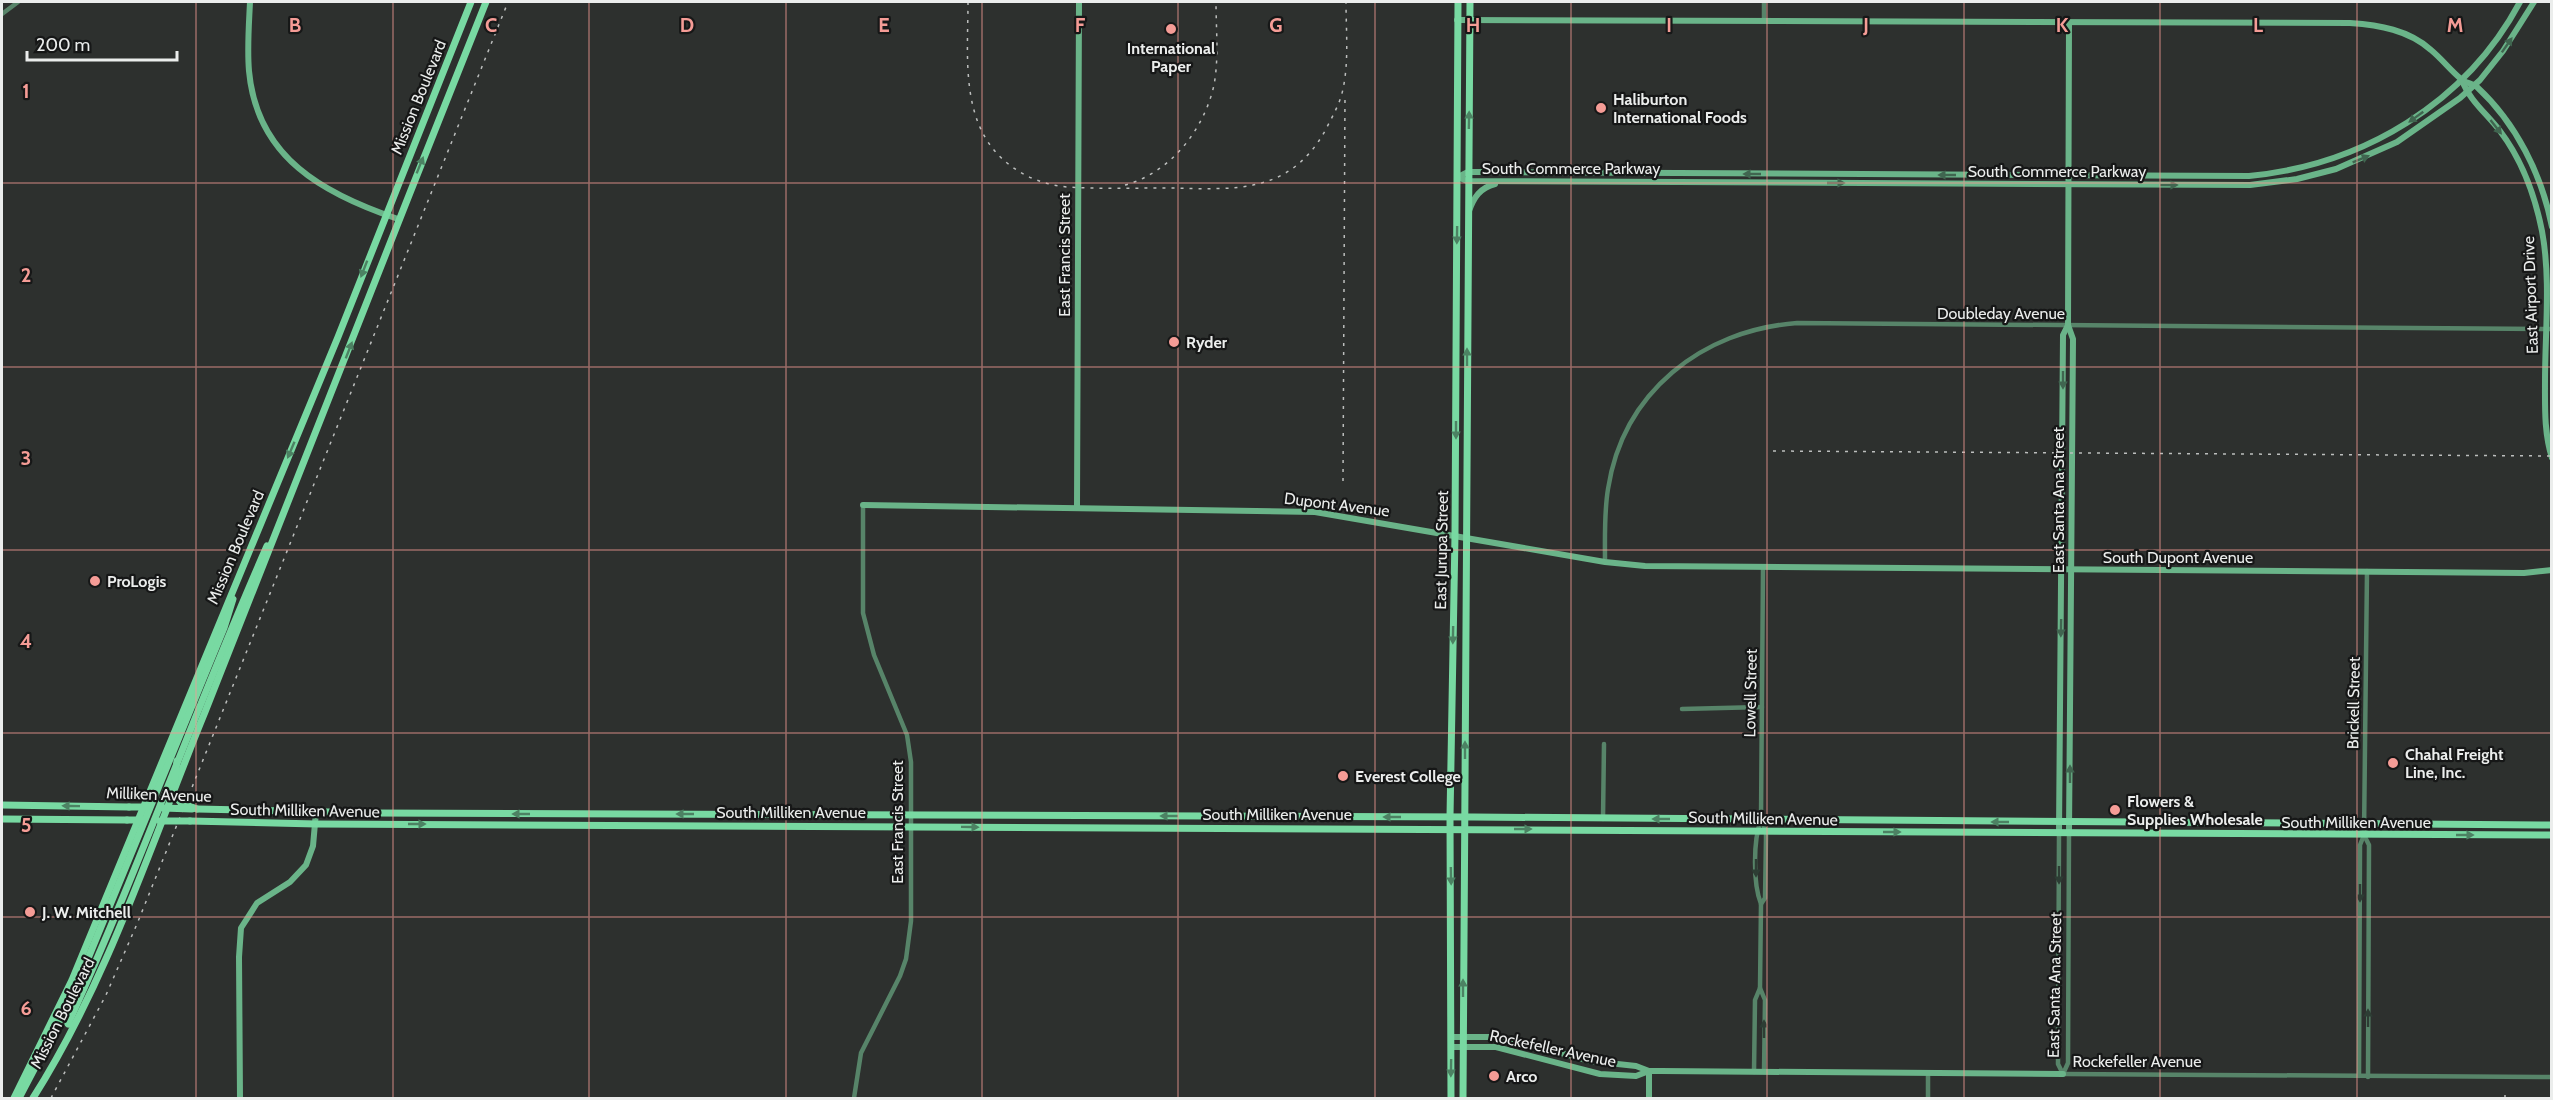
<svg xmlns="http://www.w3.org/2000/svg" width="2553" height="1100" viewBox="0 0 2553 1100" font-family="Cabin,sans-serif">
<style>
.lines{fill:none;stroke-linecap:round;stroke-linejoin:round}
.street{stroke:#578469;stroke-width:4.5}
.secondary{stroke:#6ab489;stroke-width:6}
.primary{stroke:#78d9a2;stroke-width:7}
.rail{stroke:#bcbebd;stroke-width:1.5;stroke-dasharray:3 6;stroke-linecap:butt}
.primary-bridge{stroke:#78d9a2;stroke-width:7}
.oneway{fill:#406650}
.oneway2{fill:#4c8263}
.oneway3{fill:#2d3d34}
.grid{fill:none;stroke:#f59c96;stroke-width:1.5;stroke-opacity:0.55}
.poi-dot{fill:#f59c96;stroke:#161717;stroke-width:2}
.labels{text-anchor:middle;stroke-width:4.5;stroke-linejoin:round;paint-order:stroke}
.poi-label{font-size:16px;font-weight:bold;fill:#ebedec;stroke:#161717;text-anchor:start}
.street-label{font-size:16px;fill:#ebedec;stroke:#161717}
.grid-label{font-size:20px;text-anchor:middle;font-weight:bold;fill:#f59c96;stroke:#161717;stroke-width:4.5;stroke-linejoin:round;paint-order:stroke}
</style>
<rect width="100%" height="100%" fill="#2d302e"/>
<g class="lines">
<!-- street -->
<g class="street">
<path d="M 2,14 L 18,2"/>
<path d="M 1764,21 L 1764,2"/>
<path d="M 1605,562 C 1605,538 1604,513 1608,489 C 1623,392 1702,330 1797,323 L 2552,329"/>
<path d="M 1682,709 L 1762,707"/>
<path d="M 1603,819 L 1604,744"/>
<path d="M 2059,833 L 2058,1064 L 2063,1074"/>
<path d="M 2364,835 L 2369,845 L 2368,1077"/>
<path d="M 1761,904 L 1765,898 L 1766,838 L 1766,831 L 1761,820"/>
<path d="M 1760,988 L 1765,1000 L 1764,1072"/>
<path d="M 1754,1072 L 1755,1000 L 1760,988 L 1761,904 C 1753,884 1753,840 1761,820 L 1763,567"/>
<path d="M 2063,1074 L 2552,1077"/>
<path d="M 2063,1074 L 2068,1063 L 2069,832"/>
<path d="M 2359,1076 L 2360,845 L 2364,835 L 2367,571"/>
<path d="M 854,1098 L 861,1053 L 900,976 L 906,959 L 911,921 L 911,762 L 907,735 L 874,655 L 863,613 L 863,505"/>
<path d="M 1928,1098 L 1928,1073"/>
</g>
<!-- secondary -->
<g class="secondary">
<path d="M 250,2 C 249,24 247,48 249,71 C 257,158 324,194 398,219"/>
<path d="M 1457,20 L 2350,23 C 2379,25 2409,30 2431,50 C 2442,59 2450,70 2461,79 C 2465,83 2472,83 2477,87 C 2516,123 2542,175 2552,227"/>
<path d="M 2069,24 L 2068,325 L 2073,339 L 2069,832"/>
<path d="M 2462,80 C 2469,100 2487,114 2500,131 C 2522,160 2535,196 2542,231 C 2551,279 2545,332 2545,381 C 2545,407 2544,433 2552,458"/>
<path d="M 1458,177 L 1467,181 L 2250,185 L 2297,179 L 2336,169 L 2397,142 L 2460,98 L 2480,80 L 2503,51 L 2534,2"/>
<path d="M 1458,177 L 1468,172 L 1477,172 L 2249,176 C 2363,165 2466,103 2520,2"/>
<path d="M 1469,211 C 1474,197 1480,188 1495,184"/>
<path d="M 863,505 L 1315,512 L 1605,562 L 1645,566 L 2524,573 L 2552,570"/>
<path d="M 1077,508 L 1079,2"/>
<path d="M 2059,833 L 2063,335 L 2068,325"/>
<path d="M 1451,1037 L 1492,1037 L 1515,1040 L 1590,1061 L 1636,1066 L 1649,1071"/>
<path d="M 1451,1047 L 1496,1047 L 1600,1074 L 1636,1076 L 1649,1071 L 1661,1071 L 2063,1074"/>
<path d="M 240,1098 L 239,957 L 241,928 L 257,903 L 290,882 L 306,865 L 313,846 L 316,812"/>
<path d="M 1649,1098 L 1649,1071"/>
</g>
<!-- primary -->
<g class="primary">
<path d="M 2,805 L 129,807"/>
<path d="M 197,809 L 371,813 L 1474,817 L 2552,825"/>
<path d="M 2,819 L 127,820"/>
<path d="M 190,821 L 316,824 L 2552,835"/>
<path d="M 68,1024 C 140,867 197,704 267,546"/>
<path d="M 14,1098 L 72,980 L 338,337 L 471,2"/>
<path d="M 19,1098 L 73,995 L 224,628 L 233,599"/>
<path d="M 33,1098 C 108,980 152,841 205,712 C 300,475 391,238 486,2"/>
<path d="M 1451,1098 L 1450,817 L 1455,535 L 1458,2"/>
<path d="M 1463,1098 L 1470,2"/>
</g>
<!-- rail -->
<g class="rail">
<path d="M 968,2 C 968,58 959,128 1011,166 C 1027,178 1046,185 1067,187 C 1100,189 1134,188 1168,188 C 1232,189 1288,196 1325,131 C 1332,117 1340,104 1343,89 C 1349,61 1346,30 1346,2"/>
<path d="M 1125,185 C 1170,173 1204,130 1214,85 C 1219,58 1216,29 1216,2"/>
<path d="M 1773,451 L 2552,456"/>
<path d="M 1343,481 L 1345,94"/>
<path d="M 51,1098 L 106,995 L 137,924 L 508,2"/>
<path d="M 2505,1098 L 2505,1094"/>
</g>
<!-- primary-bridge -->
<g class="primary-bridge">
<path d="M 177,761 L 173,793 L 181,803 L 197,809"/>
<path d="M 129,807 L 147,807"/>
<path d="M 163,808 L 192,809"/>
<path d="M 127,820 L 142,820"/>
<path d="M 160,821 L 190,821"/>
</g>
</g>
<!-- one-way arrows -->
<defs><path id="oneway-solid" d="M-6-.8H1V-3.2L6.5 0L1 3.2V.8H-6Z" transform="scale(1.5)"/></defs>
<g class="oneway">
<use href="#oneway-solid" transform="translate(2507 45) rotate(-55)"/>
<use href="#oneway-solid" transform="translate(2416 117) rotate(144)"/>
<use href="#oneway-solid" transform="translate(2496 127) rotate(52)"/>
<use href="#oneway-solid" transform="translate(2361 159) rotate(-22)"/>
<use href="#oneway-solid" transform="translate(1752 174) rotate(-180)"/>
<use href="#oneway-solid" transform="translate(1947 175) rotate(-180)"/>
<use href="#oneway-solid" transform="translate(1836 183)"/>
<use href="#oneway-solid" transform="translate(2169 185)"/>
<use href="#oneway-solid" transform="translate(2063 380) rotate(90)"/>
<use href="#oneway-solid" transform="translate(2061 628) rotate(91)"/>
<use href="#oneway-solid" transform="translate(2070 774) rotate(-90)"/>
</g>
<g class="oneway2">
<use href="#oneway-solid" transform="translate(1469 120) rotate(-89)"/>
<use href="#oneway-solid" transform="translate(420 165) rotate(-68)"/>
<use href="#oneway-solid" transform="translate(1457 235) rotate(91)"/>
<use href="#oneway-solid" transform="translate(364 269) rotate(111)"/>
<use href="#oneway-solid" transform="translate(349 350) rotate(-69)"/>
<use href="#oneway-solid" transform="translate(1467 357) rotate(-90)"/>
<use href="#oneway-solid" transform="translate(1456 430) rotate(90)"/>
<use href="#oneway-solid" transform="translate(291 450) rotate(113)"/>
<use href="#oneway-solid" transform="translate(1453 635) rotate(91)"/>
<use href="#oneway-solid" transform="translate(1465 750) rotate(-90)"/>
<use href="#oneway-solid" transform="translate(71 806) rotate(-179)"/>
<use href="#oneway-solid" transform="translate(521 814) rotate(-180)"/>
<use href="#oneway-solid" transform="translate(685 814) rotate(-180)"/>
<use href="#oneway-solid" transform="translate(1169 816) rotate(-180)"/>
<use href="#oneway-solid" transform="translate(1392 817) rotate(-180)"/>
<use href="#oneway-solid" transform="translate(1661 819) rotate(180)"/>
<use href="#oneway-solid" transform="translate(2000 822) rotate(-180)"/>
<use href="#oneway-solid" transform="translate(417 824)"/>
<use href="#oneway-solid" transform="translate(970 827) rotate(1)"/>
<use href="#oneway-solid" transform="translate(1523 829)"/>
<use href="#oneway-solid" transform="translate(1892 832)"/>
<use href="#oneway-solid" transform="translate(2465 835)"/>
<use href="#oneway-solid" transform="translate(1451 876) rotate(89)"/>
<use href="#oneway-solid" transform="translate(1463 988) rotate(-90)"/>
<use href="#oneway-solid" transform="translate(1451 1068) rotate(91)"/>
</g>
<g class="oneway3">
<use href="#oneway-solid" transform="translate(1756 868) rotate(90)"/>
<use href="#oneway-solid" transform="translate(2059 875) rotate(90)"/>
<use href="#oneway-solid" transform="translate(2360 893) rotate(90)"/>
<use href="#oneway-solid" transform="translate(2368 1018) rotate(-90)"/>
<use href="#oneway-solid" transform="translate(1764 1029) rotate(-90)"/>
</g>
<!-- grid -->
<path class="grid" d="M 196,2 L 196,1098M 393,2 L 393,1098M 589,2 L 589,1098M 786,2 L 786,1098M 982,2 L 982,1098M 1178,2 L 1178,1098M 1375,2 L 1375,1098M 1571,2 L 1571,1098M 1767,2 L 1767,1098M 1964,2 L 1964,1098M 2160,2 L 2160,1098M 2357,2 L 2357,1098M 2,183 L 2552,183M 2,367 L 2552,367M 2,550 L 2552,550M 2,733 L 2552,733M 2,917 L 2552,917"/>
<!-- markers -->
<g class="poi-dot">
<circle cx="1171" cy="29" r="6"/>
<circle cx="1601" cy="108" r="6"/>
<circle cx="1174" cy="342" r="6"/>
<circle cx="95" cy="581" r="6"/>
<circle cx="2393" cy="763" r="6"/>
<circle cx="1343" cy="776" r="6"/>
<circle cx="2115" cy="810" r="6"/>
<circle cx="30" cy="912" r="6"/>
<circle cx="1494" cy="1076" r="6"/>
</g>
<g class="labels">
<!-- poi labels -->
<g class="poi-label">
<text x="1171" y="54" text-anchor="middle">International<tspan x="1171" dy="18">Paper</tspan></text>
<text x="1613" y="105">Haliburton<tspan x="1613" dy="18">International Foods</tspan></text>
<text x="1186" y="348">Ryder</text>
<text x="107" y="587">ProLogis</text>
<text x="2405" y="760">Chahal Freight<tspan x="2405" dy="18">Line, Inc.</tspan></text>
<text x="1355" y="782">Everest College</text>
<text x="2127" y="807">Flowers &amp;<tspan x="2127" dy="18">Supplies Wholesale</tspan></text>
<text x="42" y="918">J. W. Mitchell</text>
<text x="1506" y="1082">Arco</text>
</g>
<!-- street labels -->
<g class="street-label">
<text transform="translate(418 97) rotate(-68)" y="6">Mission Boulevard</text>
<text x="1571" y="174">South Commerce Parkway</text>
<text x="2057" y="177">South Commerce Parkway</text>
<text transform="translate(1064 255) rotate(-90)" y="6">East Francis Street</text>
<text transform="translate(2530 295) rotate(-92)" y="6">East Airport Drive</text>
<text x="2001" y="319">Doubleday Avenue</text>
<text transform="translate(2058 500) rotate(-90)" y="6">East Santa Ana Street</text>
<text transform="translate(1337 504) rotate(7)" y="6">Dupont Avenue</text>
<text transform="translate(235 547) rotate(-67)" y="6">Mission Boulevard</text>
<text transform="translate(1441 550) rotate(-89)" y="6">East Jurupa Street</text>
<text x="2178" y="563">South Dupont Avenue</text>
<text transform="translate(1750 693) rotate(-89)" y="6">Lowell Street</text>
<text transform="translate(2353 703) rotate(-89)" y="6">Brickell Street</text>
<text transform="translate(159 794) rotate(2)" y="6">Milliken Avenue</text>
<text transform="translate(305 810) rotate(1)" y="6">South Milliken Avenue</text>
<text x="791" y="818">South Milliken Avenue</text>
<text x="1277" y="820">South Milliken Avenue</text>
<text transform="translate(1763 818) rotate(1)" y="6">South Milliken Avenue</text>
<text transform="translate(897 822) rotate(-90)" y="6">East Francis Street</text>
<text x="2356" y="828">South Milliken Avenue</text>
<text transform="translate(2054 985) rotate(-89)" y="6">East Santa Ana Street</text>
<text transform="translate(62 1013) rotate(-63)" y="6">Mission Boulevard</text>
<text transform="translate(1553 1048) rotate(12)" y="6">Rockefeller Avenue</text>
<text x="2137" y="1067">Rockefeller Avenue</text>
</g>
</g>
<g class="grid-label">
<text x="295" y="32">B</text>
<text x="491" y="32">C</text>
<text x="687" y="32">D</text>
<text x="884" y="32">E</text>
<text x="1080" y="32">F</text>
<text x="1276" y="32">G</text>
<text x="1473" y="32">H</text>
<text x="1669" y="32">I</text>
<text x="1866" y="32">J</text>
<text x="2062" y="32">K</text>
<text x="2258" y="32">L</text>
<text x="2455" y="32">M</text>
<text x="26" y="98">1</text>
<text x="26" y="282">2</text>
<text x="26" y="465">3</text>
<text x="26" y="648">4</text>
<text x="26" y="832">5</text>
<text x="26" y="1015">6</text>
</g>
<!-- border -->
<rect width="2553" height="1100" fill="none" stroke="#ebedec" stroke-width="6"/>
<!-- scale -->
<path d="M27 51v9h150v-9" fill="none" stroke="#ebedec" stroke-width="3"/>
<text x="36" y="51" font-size="18" fill="#ebedec" stroke="#161717" stroke-width="4.5" paint-order="stroke">200 m</text>
</svg>
